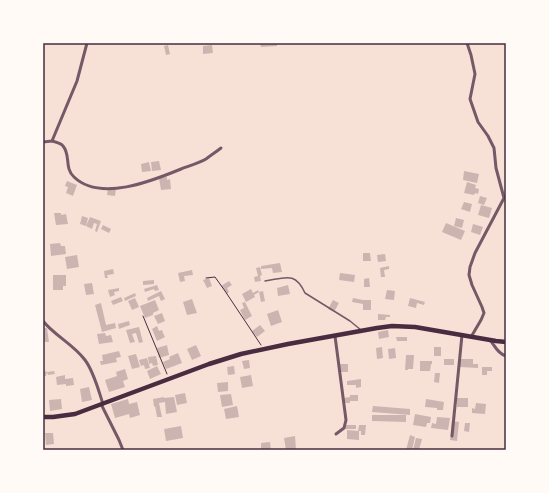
<svg xmlns="http://www.w3.org/2000/svg" width="549" height="493" viewBox="0 0 549 493" font-family="'PT Serif',serif">
<style>
.building{fill:#ccb4b1}
.lines{fill:none;stroke-linecap:round;stroke-linejoin:round}
.path{stroke:#4a2c40;stroke-width:1}
.service{stroke:#755966;stroke-width:1.5}
.minor{stroke:#755966;stroke-width:3}
.secondary{stroke:#4a2c40;stroke-width:4.5}
.neatline{fill:none;stroke:#4a2c40;stroke-width:1.5}
</style>
<rect width="100%" height="100%" fill="#f7e1d7"/>
<!-- building -->
<g class="building">
<path d="M 260,43 L 277,43 L 277,46 L 261,47 Z"/>
<path d="M 168,45 L 170,54 L 166,55 L 164,46 Z"/>
<path d="M 212,45 L 213,53 L 203,54 L 203,46 Z"/>
<path d="M 159,161 L 161,170 L 152,171 L 151,162 Z"/>
<path d="M 149,162 L 151,171 L 142,172 L 141,164 Z"/>
<path d="M 464,171 L 479,174 L 477,183 L 463,180 Z"/>
<path d="M 167,177 L 167,180 L 170,179 L 171,189 L 161,190 L 159,178 Z"/>
<path d="M 67,181 L 77,185 L 73,196 L 66,193 L 68,187 L 65,186 Z"/>
<path d="M 467,182 L 476,185 L 475,188 L 479,189 L 478,194 L 475,193 L 474,195 L 464,193 Z"/>
<path d="M 108,189 L 116,189 L 115,196 L 107,195 Z"/>
<path d="M 480,196 L 487,198 L 484,205 L 478,203 Z"/>
<path d="M 464,202 L 472,204 L 470,212 L 461,209 Z"/>
<path d="M 481,205 L 492,208 L 489,218 L 478,215 Z"/>
<path d="M 54,213 L 61,213 L 61,215 L 66,214 L 68,224 L 56,225 Z"/>
<path d="M 82,216 L 88,218 L 86,226 L 80,224 Z"/>
<path d="M 90,217 L 101,221 L 97,232 L 95,231 L 97,224 L 94,223 L 92,229 L 86,226 Z"/>
<path d="M 456,218 L 464,220 L 462,228 L 454,226 Z"/>
<path d="M 446,223 L 465,231 L 461,240 L 442,232 Z"/>
<path d="M 473,224 L 483,227 L 480,235 L 471,232 Z"/>
<path d="M 103,225 L 111,229 L 109,233 L 101,229 Z"/>
<path d="M 60,243 L 61,246 L 65,246 L 66,254 L 51,256 L 50,244 Z"/>
<path d="M 363,253 L 370,253 L 371,261 L 363,261 Z"/>
<path d="M 385,254 L 386,261 L 378,262 L 377,255 Z"/>
<path d="M 77,255 L 79,267 L 67,269 L 65,257 Z"/>
<path d="M 280,263 L 282,272 L 273,273 L 272,268 L 261,269 L 261,266 Z"/>
<path d="M 389,266 L 389,269 L 384,270 L 385,277 L 381,277 L 380,268 Z"/>
<path d="M 260,267 L 262,275 L 260,276 L 261,281 L 255,282 L 254,277 L 258,276 L 256,268 Z"/>
<path d="M 113,269 L 114,274 L 107,275 L 108,278 L 105,278 L 104,271 Z"/>
<path d="M 192,270 L 193,275 L 184,276 L 185,281 L 180,282 L 178,273 Z"/>
<path d="M 340,273 L 355,275 L 354,282 L 339,280 Z"/>
<path d="M 53,275 L 66,275 L 66,286 L 63,286 L 63,290 L 53,290 Z"/>
<path d="M 209,278 L 212,286 L 207,288 L 203,280 Z"/>
<path d="M 369,278 L 370,287 L 364,287 L 364,279 Z"/>
<path d="M 154,280 L 154,284 L 143,285 L 143,281 Z"/>
<path d="M 229,281 L 232,285 L 227,288 L 229,292 L 227,294 L 221,286 Z"/>
<path d="M 92,283 L 94,294 L 86,295 L 84,284 Z"/>
<path d="M 157,285 L 159,290 L 155,291 L 154,289 L 145,292 L 144,289 Z"/>
<path d="M 288,285 L 290,294 L 278,296 L 277,288 Z"/>
<path d="M 119,288 L 119,291 L 114,292 L 115,295 L 110,297 L 108,290 Z"/>
<path d="M 251,289 L 253,293 L 258,290 L 259,292 L 263,291 L 265,301 L 261,302 L 259,292 L 254,295 L 255,297 L 246,302 L 242,294 Z"/>
<path d="M 387,290 L 395,291 L 394,300 L 385,299 Z"/>
<path d="M 161,291 L 165,299 L 161,301 L 159,296 L 148,301 L 147,298 Z"/>
<path d="M 135,293 L 136,296 L 125,301 L 124,298 Z"/>
<path d="M 121,297 L 123,301 L 113,305 L 111,301 Z"/>
<path d="M 135,298 L 139,307 L 132,310 L 128,301 Z"/>
<path d="M 353,298 L 363,300 L 371,300 L 371,310 L 363,310 L 363,304 L 352,302 Z"/>
<path d="M 410,298 L 425,302 L 424,305 L 417,303 L 416,308 L 408,306 Z"/>
<path d="M 192,299 L 197,313 L 187,315 L 183,302 Z"/>
<path d="M 155,300 L 159,310 L 153,313 L 153,315 L 145,318 L 140,306 Z"/>
<path d="M 333,300 L 339,303 L 334,312 L 328,309 Z"/>
<path d="M 245,302 L 252,316 L 245,320 L 240,310 L 244,308 L 242,303 Z"/>
<path d="M 101,303 L 106,325 L 115,323 L 116,328 L 102,332 L 95,305 Z"/>
<path d="M 278,310 L 282,322 L 271,326 L 267,314 Z"/>
<path d="M 162,313 L 165,321 L 158,324 L 154,316 Z"/>
<path d="M 378,314 L 390,315 L 390,317 L 386,317 L 385,320 L 378,320 Z"/>
<path d="M 129,321 L 130,325 L 119,329 L 118,324 Z"/>
<path d="M 260,325 L 265,331 L 257,337 L 252,331 Z"/>
<path d="M 157,326 L 159,331 L 162,330 L 163,333 L 161,334 L 163,333 L 165,337 L 157,341 L 152,329 Z"/>
<path d="M 139,327 L 143,342 L 139,343 L 136,333 L 132,334 L 135,342 L 130,343 L 126,330 Z"/>
<path d="M 43,328 L 47,328 L 49,342 L 43,342 Z"/>
<path d="M 388,330 L 389,337 L 379,339 L 378,332 Z"/>
<path d="M 105,333 L 106,336 L 111,335 L 113,342 L 99,344 L 97,334 Z"/>
<path d="M 396,337 L 407,337 L 407,341 L 397,341 Z"/>
<path d="M 167,345 L 169,355 L 159,358 L 157,348 Z"/>
<path d="M 196,345 L 201,356 L 192,360 L 187,349 Z"/>
<path d="M 382,347 L 383,358 L 377,359 L 376,348 Z"/>
<rect x="434" y="347" width="7" height="9"/>
<path d="M 395,348 L 396,358 L 389,359 L 388,349 Z"/>
<path d="M 119,351 L 121,357 L 116,358 L 117,362 L 101,365 L 100,361 L 103,361 L 102,355 Z"/>
<path d="M 178,353 L 182,363 L 166,369 L 163,362 L 170,359 L 169,357 Z"/>
<path d="M 136,354 L 140,367 L 132,369 L 128,356 Z"/>
<path d="M 406,355 L 414,355 L 413,369 L 408,369 L 408,370 L 405,370 Z"/>
<path d="M 156,356 L 158,365 L 153,366 L 152,363 L 149,364 L 148,357 Z"/>
<path d="M 147,358 L 150,368 L 145,369 L 144,365 L 141,366 L 139,360 Z"/>
<rect x="444" y="359" width="10" height="6"/>
<path d="M 460,359 L 473,359 L 473,364 L 478,364 L 478,368 L 460,367 Z"/>
<path d="M 249,360 L 250,368 L 244,369 L 242,361 Z"/>
<path d="M 420,361 L 432,361 L 432,364 L 431,364 L 430,371 L 420,371 Z"/>
<rect x="338" y="364" width="10" height="8"/>
<path d="M 157,366 L 161,374 L 150,379 L 147,371 Z"/>
<path d="M 234,366 L 235,374 L 228,375 L 227,367 Z"/>
<path d="M 482,367 L 492,367 L 492,371 L 487,371 L 487,375 L 482,375 Z"/>
<path d="M 125,369 L 128,379 L 123,381 L 125,387 L 109,392 L 105,380 L 117,376 L 116,372 Z"/>
<path d="M 43,370 L 47,372 L 54,371 L 55,374 L 48,375 L 47,372 L 46,376 L 43,376 Z"/>
<path d="M 435,373 L 440,373 L 439,383 L 434,382 Z"/>
<path d="M 65,375 L 65,379 L 73,378 L 74,385 L 66,386 L 66,384 L 57,385 L 56,377 Z"/>
<path d="M 251,375 L 253,386 L 242,388 L 240,377 Z"/>
<path d="M 361,379 L 361,387 L 356,388 L 356,385 L 347,385 L 347,381 Z"/>
<path d="M 228,382 L 228,391 L 218,392 L 217,383 Z"/>
<path d="M 89,387 L 92,400 L 82,402 L 80,389 Z"/>
<path d="M 185,393 L 187,403 L 177,405 L 175,395 Z"/>
<path d="M 231,394 L 233,405 L 222,407 L 220,395 Z"/>
<path d="M 350,395 L 358,395 L 358,401 L 350,401 L 350,403 L 344,403 L 344,398 L 350,397 Z"/>
<path d="M 164,397 L 164,398 L 174,397 L 177,412 L 166,414 L 165,402 L 159,403 L 162,417 L 157,417 L 155,406 L 154,407 L 153,399 Z"/>
<rect x="457" y="398" width="11" height="9"/>
<path d="M 61,399 L 62,409 L 50,411 L 49,400 Z"/>
<path d="M 128,399 L 129,404 L 137,402 L 140,415 L 130,418 L 129,414 L 115,418 L 111,404 Z"/>
<path d="M 426,399 L 444,402 L 443,410 L 437,410 L 437,408 L 425,407 Z"/>
<path d="M 476,403 L 486,404 L 485,414 L 472,413 L 472,408 L 475,409 Z"/>
<path d="M 237,406 L 239,417 L 226,419 L 224,409 Z"/>
<path d="M 373,406 L 410,409 L 410,415 L 372,412 Z"/>
<path d="M 415,414 L 431,417 L 430,423 L 427,423 L 426,427 L 413,425 Z"/>
<path d="M 372,415 L 406,415 L 406,422 L 372,421 Z"/>
<path d="M 437,417 L 450,418 L 448,430 L 431,428 L 432,423 L 436,424 Z"/>
<path d="M 452,421 L 459,422 L 457,441 L 450,440 Z"/>
<path d="M 465,423 L 470,423 L 469,432 L 464,431 Z"/>
<rect x="345" y="425" width="11" height="4"/>
<path d="M 359,425 L 366,425 L 365,435 L 361,435 L 361,431 L 358,431 Z"/>
<path d="M 181,426 L 183,438 L 166,441 L 164,429 Z"/>
<path d="M 347,430 L 359,431 L 359,440 L 347,439 Z"/>
<path d="M 45,433 L 53,433 L 54,444 L 46,445 Z"/>
<path d="M 410,435 L 415,437 L 412,450 L 406,450 Z"/>
<path d="M 295,436 L 296,450 L 286,450 L 284,438 Z"/>
<path d="M 416,438 L 422,439 L 419,450 L 413,450 Z"/>
<path d="M 270,442 L 271,450 L 261,450 L 261,443 Z"/>
</g>
<g class="lines">
<!-- path -->
<g class="path">
<path d="M 206,278 L 215,277 L 225,291 L 261,345"/>
<path d="M 143,316 L 167,374"/>
</g>
<!-- service -->
<path class="service" d="M 265,281 C 285,278 295,271 305,293 L 350,321 L 361,330"/>
<!-- minor -->
<g class="minor">
<path d="M 467,43 L 471,55 L 475,74 L 470,99 L 478,122 L 488,136 L 494,148 L 496,168 L 504,198 L 475,253 L 470,267 L 469,275 L 472,285 L 482,307 L 484,313 L 481,320 L 471,337"/>
<path d="M 52,141 C 56,142 61,143 63,146 C 71,155 64,168 74,177 C 100,202 152,181 181,169 C 189,166 199,163 206,159 C 211,155 216,152 221,148"/>
<path d="M 43,142 L 52,141 L 77,81 L 87,43"/>
<path d="M 43,321 C 55,336 73,344 85,360 C 94,372 98,389 103,404"/>
<path d="M 335,336 L 346,420 L 344,428 L 336,434"/>
<path d="M 490,340 C 495,346 498,354 506,356"/>
<path d="M 101,404 L 119,440 L 123,450"/>
<path d="M 452,436 L 462,335"/>
</g>
<!-- secondary -->
<path class="secondary" d="M 43,417 L 53,417 L 75,414 L 209,364 L 241,354 L 288,344 L 377,328 L 392,326 L 415,327 L 496,341 L 506,342"/>
</g>
<!-- border -->
<rect width="549" height="493" fill="none" stroke="#fffaf5" stroke-width="88"/>
<rect x="44" y="44" width="461" height="405" class="neatline"/>
</svg>
